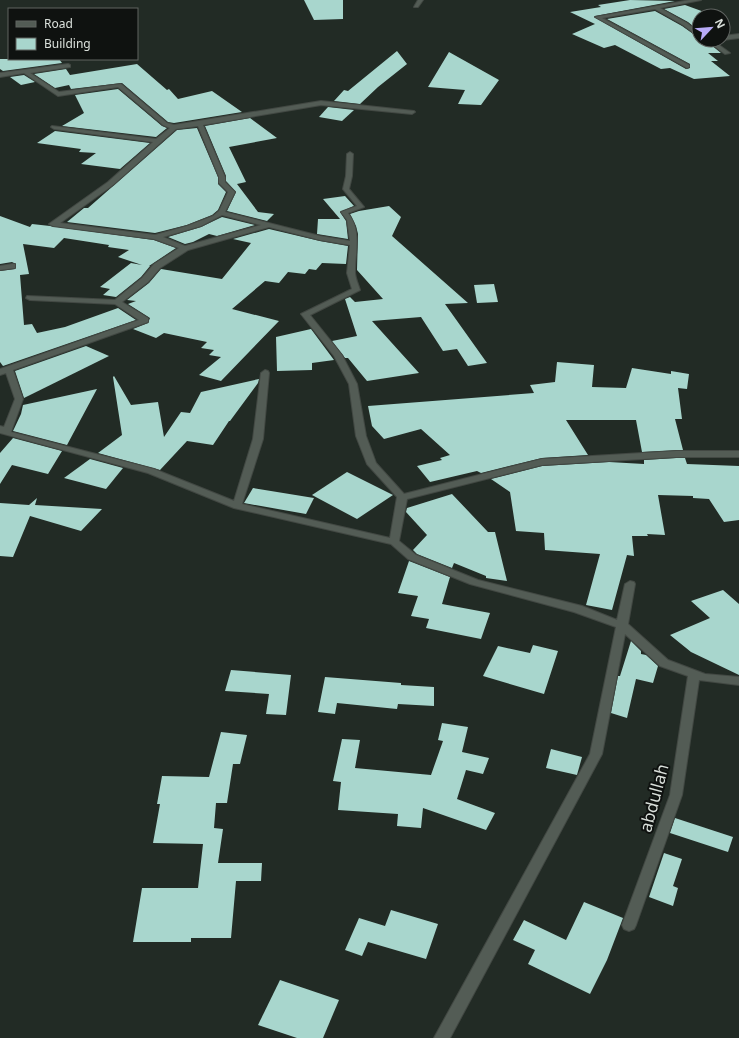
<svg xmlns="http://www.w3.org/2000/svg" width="739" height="1038" viewBox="0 0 739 1038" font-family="'Noto Sans',sans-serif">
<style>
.building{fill:#a8d6cd}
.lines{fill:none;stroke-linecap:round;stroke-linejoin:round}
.street-casing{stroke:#424843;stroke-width:2}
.street{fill:#535c55;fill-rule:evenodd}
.labels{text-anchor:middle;stroke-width:4;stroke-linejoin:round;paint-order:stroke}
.near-street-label{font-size:17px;fill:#dae0db;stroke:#0f1210}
</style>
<rect width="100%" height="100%" fill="#222b25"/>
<!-- building -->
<g class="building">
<path d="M 304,0 L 343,0 L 343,19 L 314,20 Z"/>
<path d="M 630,0 L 675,1 L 595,16 L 594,17 L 686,69 L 690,68 L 690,64 L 607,19 L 655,11 L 682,26 L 699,38 L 699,40 L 705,40 L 721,53 L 708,53 L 718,61 L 711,61 L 730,76 L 694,79 L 670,68 L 661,69 L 615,45 L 604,48 L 572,34 L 595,24 L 570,12 L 601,7 L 598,5 Z"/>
<path d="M 685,5 L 707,13 L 702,13 L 708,16 L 699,16 L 699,31 L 688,22 L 664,9 Z"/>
<path d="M 397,51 L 407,64 L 378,87 L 360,104 L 334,101 L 344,90 L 348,91 Z"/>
<path d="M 449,52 L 499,80 L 481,105 L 458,104 L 465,90 L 428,87 Z"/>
<path d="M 0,59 L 59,59 L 62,63 L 3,71 L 0,69 Z"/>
<path d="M 137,64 L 167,90 L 169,89 L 178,99 L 212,91 L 242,112 L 174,123 L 168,122 L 122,83 L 71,89 L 69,85 L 55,88 L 34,74 L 66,69 L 70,75 Z"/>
<path d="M 24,75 L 35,82 L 21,85 L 10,77 Z"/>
<path d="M 118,89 L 162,126 L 167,128 L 156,137 L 62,126 L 84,113 L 75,95 Z"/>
<path d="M 328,107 L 354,110 L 342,121 L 319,117 Z"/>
<path d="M 250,118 L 277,138 L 229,147 L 246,182 L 237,184 L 258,212 L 274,214 L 267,221 L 227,211 L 236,192 L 226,181 L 226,176 L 205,126 Z"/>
<path d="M 197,128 L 218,177 L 218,184 L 226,192 L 218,210 L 212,215 L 187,225 L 155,233 L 67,222 L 84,208 L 88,208 L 177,130 Z"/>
<path d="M 55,131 L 150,143 L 120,169 L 81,164 L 96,153 L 79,152 L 81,149 L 37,143 Z"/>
<path d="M 345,196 L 354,206 L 340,212 L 346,221 L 348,239 L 317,234 L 318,219 L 340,219 L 323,199 Z"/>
<path d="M 389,206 L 401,217 L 392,236 L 468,303 L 445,304 L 487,363 L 468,366 L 457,349 L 443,351 L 421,317 L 372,321 L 419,373 L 367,381 L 348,358 L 345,358 L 332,341 L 357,336 L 345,299 L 350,297 L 355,302 L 383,299 L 357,270 L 358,234 L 356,226 L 350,214 L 359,211 Z"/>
<path d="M 0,216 L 30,227 L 32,224 L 50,226 L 154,240 L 176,248 L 149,266 L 150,266 L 141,277 L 116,297 L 103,295 L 110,289 L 100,287 L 131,263 L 142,265 L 118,257 L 129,250 L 108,247 L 109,245 L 64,238 L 54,248 L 23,244 L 29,274 L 20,275 L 24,325 L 32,324 L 37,333 L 65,327 L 118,308 L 136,320 L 3,366 L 0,362 L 0,271 L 15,269 L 16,264 L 12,262 L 0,264 Z"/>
<path d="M 222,217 L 255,225 L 217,236 L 209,234 L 193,242 L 185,244 L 168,237 L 201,227 Z"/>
<path d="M 269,229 L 320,241 L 348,246 L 346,264 L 322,263 L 316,270 L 309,269 L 305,274 L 288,272 L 279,283 L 265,281 L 232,309 L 279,321 L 221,381 L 199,375 L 221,357 L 209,355 L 214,350 L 201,348 L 207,342 L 164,333 L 156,338 L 133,329 L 148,323 L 150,318 L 128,304 L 136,301 L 127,300 L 149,283 L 161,269 L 222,279 L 251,243 L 233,239 Z"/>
<path d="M 494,284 L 498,302 L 477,303 L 474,285 Z"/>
<path d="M 311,329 L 334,360 L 312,363 L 312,370 L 277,371 L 276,337 Z"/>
<path d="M 86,346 L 109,356 L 24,398 L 15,371 Z"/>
<path d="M 557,362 L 594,365 L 592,387 L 626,388 L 632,368 L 671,374 L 671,371 L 689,374 L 687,389 L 678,388 L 682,419 L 675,419 L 683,450 L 642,452 L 636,420 L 566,420 L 588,455 L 542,458 L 481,473 L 477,471 L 430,482 L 417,466 L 442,460 L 440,458 L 450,455 L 421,429 L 384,439 L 372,426 L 368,406 L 534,393 L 530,385 L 555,382 Z"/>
<path d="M 114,376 L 131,405 L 158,402 L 164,437 L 181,412 L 190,413 L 201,392 L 259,379 L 258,383 L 230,421 L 229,421 L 213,445 L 187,441 L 160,470 L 98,453 L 122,435 L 113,377 Z"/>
<path d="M 97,389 L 67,445 L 13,431 L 21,414 L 23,405 Z"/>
<path d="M 13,438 L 62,451 L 48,474 L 12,465 L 0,484 L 0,453 Z"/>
<path d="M 676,458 L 685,458 L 687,464 L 739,466 L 739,520 L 724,522 L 709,499 L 693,498 L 693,496 L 658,495 L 665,535 L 647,534 L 648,536 L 632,536 L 634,556 L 627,555 L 612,610 L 586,605 L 600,554 L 545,550 L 544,533 L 516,531 L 510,492 L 491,479 L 542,466 L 609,462 L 644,464 L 644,460 Z"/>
<path d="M 90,459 L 123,468 L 106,489 L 64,478 Z"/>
<path d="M 347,472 L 393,495 L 357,519 L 312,495 Z"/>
<path d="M 253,488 L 314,498 L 306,514 L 244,503 Z"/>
<path d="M 452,494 L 488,532 L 495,532 L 507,581 L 486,578 L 486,576 L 454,563 L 452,568 L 417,554 L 413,550 L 427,535 L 406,512 L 407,508 Z"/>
<path d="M 37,498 L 35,505 L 102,509 L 81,531 L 30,516 L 13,557 L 0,556 L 0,503 L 29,505 Z"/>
<path d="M 409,561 L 450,577 L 442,604 L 490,613 L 481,639 L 426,628 L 429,619 L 411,616 L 418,596 L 398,593 Z"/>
<path d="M 723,590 L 739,604 L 739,675 L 691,652 L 670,635 L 710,618 L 691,601 Z"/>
<path d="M 631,641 L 641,651 L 641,654 L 646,655 L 658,666 L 653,683 L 636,679 L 627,718 L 611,713 L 618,676 L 620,676 Z"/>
<path d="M 533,645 L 558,651 L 544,694 L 483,676 L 498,646 L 530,653 Z"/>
<path d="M 231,670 L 291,675 L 286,715 L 266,714 L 269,694 L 225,691 Z"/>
<path d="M 325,677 L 401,683 L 401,685 L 434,687 L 434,706 L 398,704 L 397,709 L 337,703 L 335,714 L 318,712 Z"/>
<path d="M 442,723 L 468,727 L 462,752 L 489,758 L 483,774 L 466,770 L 457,799 L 495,813 L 486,830 L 423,808 L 421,828 L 397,826 L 398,814 L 338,810 L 341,782 L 333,781 L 342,739 L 360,740 L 355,768 L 431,775 L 443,741 L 438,740 Z"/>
<path d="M 221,732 L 247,735 L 240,764 L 233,764 L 227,803 L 216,803 L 214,828 L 223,829 L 218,863 L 262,863 L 261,881 L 236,881 L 231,938 L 191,938 L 191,942 L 133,942 L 142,888 L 198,888 L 203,844 L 153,843 L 160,804 L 157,804 L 162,776 L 209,777 Z"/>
<path d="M 551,749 L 582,757 L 577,775 L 546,768 Z"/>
<path d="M 675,818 L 733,837 L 728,852 L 670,833 Z"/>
<path d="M 664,853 L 682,859 L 673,886 L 678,888 L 673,906 L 649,897 Z"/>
<path d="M 584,902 L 623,918 L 607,960 L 590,994 L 528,964 L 535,950 L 513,940 L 524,920 L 566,940 Z"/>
<path d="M 391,910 L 438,924 L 426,959 L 368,942 L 362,956 L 345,950 L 359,918 L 385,926 Z"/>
<path d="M 280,980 L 339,1000 L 323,1038 L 297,1038 L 258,1025 Z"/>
</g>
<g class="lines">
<defs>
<g id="street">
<path d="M 418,0 L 423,0 L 418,7 L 414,7 Z"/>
<path d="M 690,0 L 701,0 L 660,8 L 687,23 L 699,33 L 699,37 L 683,25 L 655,9 L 602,18 L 689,65 L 689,67 L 687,68 L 595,17 Z"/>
<path d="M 739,34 L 739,38 L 723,40 L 723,36 Z"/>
<path d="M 706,40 L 712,40 L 730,53 L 725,54 Z"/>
<path d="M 68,64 L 70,65 L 70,67 L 30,73 L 59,92 L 121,84 L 167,123 L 174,125 L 321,101 L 414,111 L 415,112 L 412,114 L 321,105 L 203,125 L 225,177 L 225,182 L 235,192 L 225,212 L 320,236 L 350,241 L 347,220 L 341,212 L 357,206 L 343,189 L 346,176 L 347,154 L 350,152 L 353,154 L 352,176 L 349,189 L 364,207 L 348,213 C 362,231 355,251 355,272 C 355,277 358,284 360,290 L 310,315 L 342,355 L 357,384 L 366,436 L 376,463 L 404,494 L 542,459 L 676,451 L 739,451 L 739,457 L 676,457 L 542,465 L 407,499 L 399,541 L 416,555 L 478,580 L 582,606 L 617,620 L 625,584 L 630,581 L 634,582 L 635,584 L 628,624 L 668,660 L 705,674 L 739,677 L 739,685 L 699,680 L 682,795 L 636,925 L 634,929 L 629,931 L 624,929 L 622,925 L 670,795 L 688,676 L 660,666 L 625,634 L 602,754 L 450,1038 L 434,1038 L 590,754 L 616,627 L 574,612 L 470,584 L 408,559 L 391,544 L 234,508 L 148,473 L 0,433 L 0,426 L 4,427 L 15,399 L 6,373 L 0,375 L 0,369 L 139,320 L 115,304 L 30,300 L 26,298 L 27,296 L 115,300 L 142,278 L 154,264 L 179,248 L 154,239 L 53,226 L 49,224 L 108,182 L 153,142 L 54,129 L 51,127 L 52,126 L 156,139 L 170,128 L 163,125 L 118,87 L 58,96 L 24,73 L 0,77 L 0,73 ZM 198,126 L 219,177 L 219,183 L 228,192 L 219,211 L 213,216 L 187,226 L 155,235 L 60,223 L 113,185 L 176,129 ZM 222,215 L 261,225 L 185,246 L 163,237 L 201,226 ZM 269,227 L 320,240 L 350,245 L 347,273 L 352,289 L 301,314 L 334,356 L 349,384 L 356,436 L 367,464 L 397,497 L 390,538 L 242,504 L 263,439 L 269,373 L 268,371 L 265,370 L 261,373 L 253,439 L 234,501 L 154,469 L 11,432 L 23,399 L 13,370 L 148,322 L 148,318 L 122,302 L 148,282 L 160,268 L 188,250 Z"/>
<path d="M 12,264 L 15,264 L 15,268 L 0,270 L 0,266 Z"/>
</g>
</defs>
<!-- street casing -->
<use href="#street" class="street-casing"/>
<!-- street -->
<use href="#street" class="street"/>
</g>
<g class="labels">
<!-- near-street labels -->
<g class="near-street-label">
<text transform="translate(654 798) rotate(-75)" y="6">abdullah</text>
</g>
</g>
<!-- legend -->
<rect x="8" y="8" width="130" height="52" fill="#0f1210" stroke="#606461"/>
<rect x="16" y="21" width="20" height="6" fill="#535c55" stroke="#606461"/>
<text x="44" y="28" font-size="12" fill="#dae0db">Road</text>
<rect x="16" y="38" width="20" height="12" fill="#a8d6cd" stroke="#606461"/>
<text x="44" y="48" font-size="12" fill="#dae0db">Building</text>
<!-- north arrow -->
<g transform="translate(711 28) rotate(64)"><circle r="19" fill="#0f1210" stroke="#606461"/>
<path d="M0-3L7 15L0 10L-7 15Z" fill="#b8abf7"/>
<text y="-6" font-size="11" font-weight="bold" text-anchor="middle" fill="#dae0db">N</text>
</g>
</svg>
